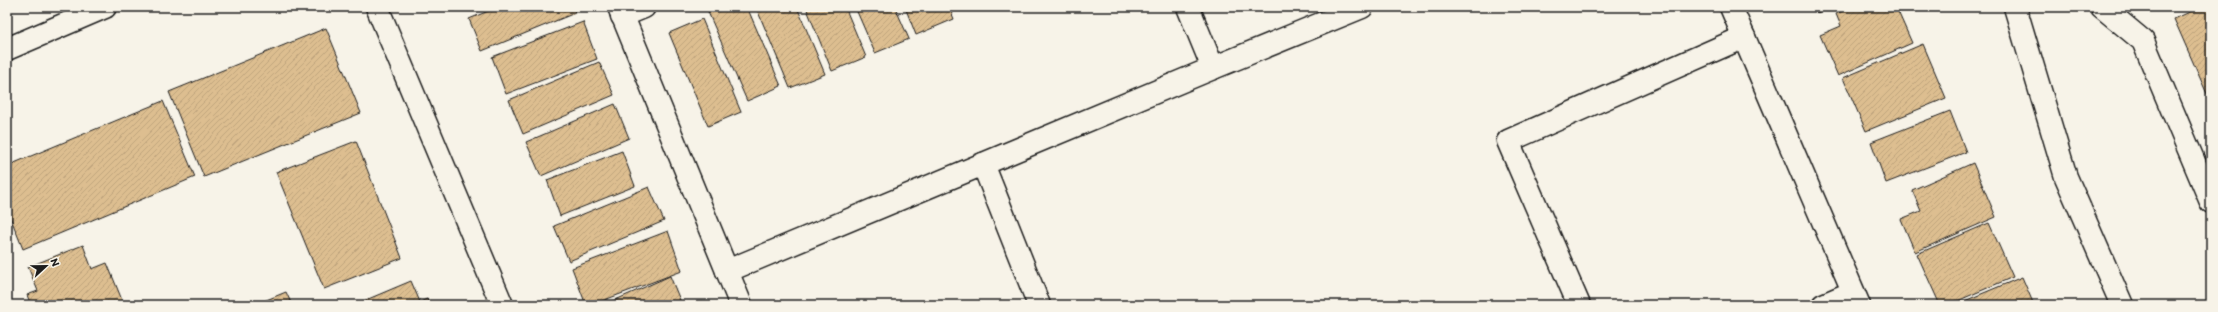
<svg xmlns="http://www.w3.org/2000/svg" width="2218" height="312" viewBox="0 0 2218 312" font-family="Itim,sans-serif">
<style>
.building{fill:url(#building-hatch);stroke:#1c1c1c}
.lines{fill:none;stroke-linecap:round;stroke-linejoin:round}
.minor-casing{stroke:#1c1c1c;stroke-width:25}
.minor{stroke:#f7f3e8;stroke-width:22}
</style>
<defs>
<pattern id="building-hatch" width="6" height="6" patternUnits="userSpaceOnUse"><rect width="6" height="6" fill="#ddbe90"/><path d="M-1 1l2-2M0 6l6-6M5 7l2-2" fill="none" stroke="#bda37c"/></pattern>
</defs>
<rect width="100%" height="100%" fill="#f7f3e8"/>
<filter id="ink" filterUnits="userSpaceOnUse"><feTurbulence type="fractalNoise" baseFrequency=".025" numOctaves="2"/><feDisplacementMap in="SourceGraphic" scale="8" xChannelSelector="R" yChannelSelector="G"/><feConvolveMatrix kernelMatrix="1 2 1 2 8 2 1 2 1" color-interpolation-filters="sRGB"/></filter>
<g filter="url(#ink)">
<!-- building -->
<g class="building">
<path d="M 473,7 L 485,7 L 475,11 Z"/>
<path d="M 498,7 L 573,7 L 575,13 L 482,51 L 469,19 Z"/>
<path d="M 719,7 L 747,7 L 781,86 L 747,101 L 708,12 Z"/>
<path d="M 756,7 L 797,7 L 825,74 L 790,88 Z"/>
<path d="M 806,7 L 845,7 L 866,57 L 832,71 Z"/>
<path d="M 855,7 L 895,7 L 909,39 L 875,53 Z"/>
<path d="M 905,7 L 949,7 L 954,19 L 916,35 Z"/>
<path d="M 1815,7 L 1831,7 L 1817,13 Z"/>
<path d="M 1851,7 L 1896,7 L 1912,43 L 1838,76 L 1820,35 L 1841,26 L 1836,14 Z"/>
<path d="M 2201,7 L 2211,7 L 2211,103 L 2174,19 Z"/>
<path d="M 702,19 L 741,112 L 708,126 L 669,33 Z"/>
<path d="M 583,22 L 597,59 L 506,94 L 492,57 Z"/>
<path d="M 326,28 L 361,113 L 204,177 L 169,92 Z"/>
<path d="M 1923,44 L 1946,98 L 1866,131 L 1843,78 Z"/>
<path d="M 599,62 L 614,95 L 523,134 L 509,100 Z"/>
<path d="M 163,101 L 195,177 L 23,249 L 7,209 L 7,166 Z"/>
<path d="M 615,104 L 629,138 L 541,176 L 526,142 Z"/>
<path d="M 1950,111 L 1966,152 L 1886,183 L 1871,142 Z"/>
<path d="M 356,141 L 402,258 L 324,289 L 276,172 Z"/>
<path d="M 622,151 L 635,186 L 560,216 L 547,180 Z"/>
<path d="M 1973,163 L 1996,217 L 1915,252 L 1901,219 L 1921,211 L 1912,190 Z"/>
<path d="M 649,187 L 664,221 L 569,261 L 554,226 Z"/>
<path d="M 1989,223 L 2013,277 L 1948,305 L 1940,305 L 1917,254 Z"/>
<path d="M 668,231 L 682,271 L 591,305 L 586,305 L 572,268 Z"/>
<path d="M 83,245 L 92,269 L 107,263 L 124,305 L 31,305 L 27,295 L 38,291 L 28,267 Z"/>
<path d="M 670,276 L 682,305 L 604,305 Z"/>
<path d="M 2022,277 L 2034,305 L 1955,305 Z"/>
<path d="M 411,281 L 420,302 L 427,299 L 429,305 L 354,305 Z"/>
<path d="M 286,292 L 292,305 L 254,305 Z"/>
</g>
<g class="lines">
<defs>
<g id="minor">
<path d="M 377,7 L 502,305"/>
<path d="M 619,7 L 741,305"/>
<path d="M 1188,7 L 1213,68 L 1362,7"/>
<path d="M 1731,7 L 1859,305"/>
<path d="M 2015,7 L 2066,177 L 2122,305"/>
<path d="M 2102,7 L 2143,41 L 2211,202"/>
<path d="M 622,16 L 644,7"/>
<path d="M 7,49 L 105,7"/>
<path d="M 983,164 L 1039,305"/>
<path d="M 727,271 L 1213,68"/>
<path d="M 1579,305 L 1508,141 L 1744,37"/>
<path d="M 1823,305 L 1853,292"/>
</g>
</defs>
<!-- minor casing -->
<use href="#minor" class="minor-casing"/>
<!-- minor -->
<use href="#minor" class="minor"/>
</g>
</g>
<!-- margin -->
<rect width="2218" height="312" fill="none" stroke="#f7f3e8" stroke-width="24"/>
<rect x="12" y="12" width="2194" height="288" fill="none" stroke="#1c1c1c" stroke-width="1.5" filter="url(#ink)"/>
<!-- north arrow -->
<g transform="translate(46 266) rotate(68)" stroke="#f7f3e8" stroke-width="3" paint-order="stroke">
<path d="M0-3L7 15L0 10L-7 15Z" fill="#1c1c1c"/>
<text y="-6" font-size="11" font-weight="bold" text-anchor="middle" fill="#1c1c1c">N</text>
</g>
</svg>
